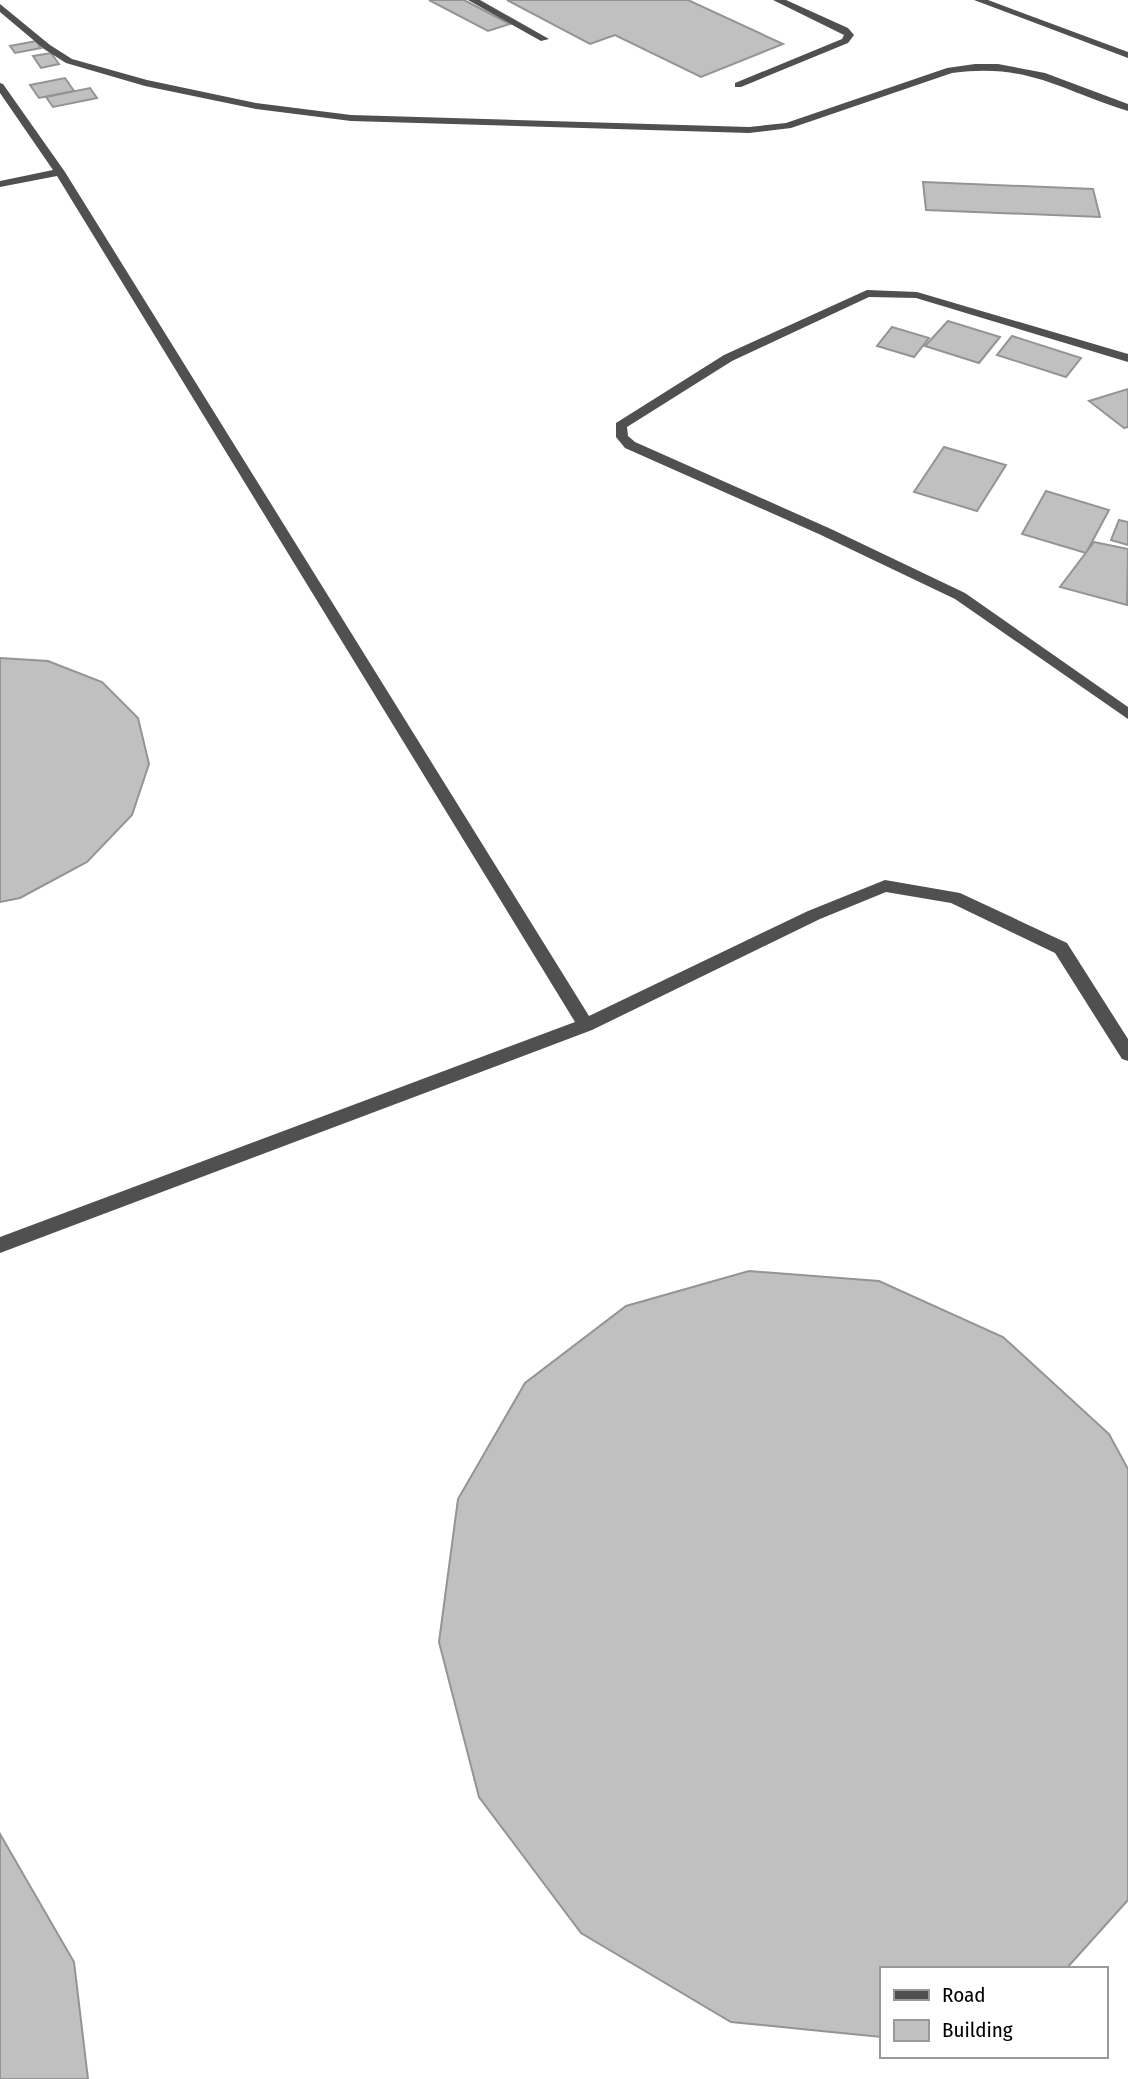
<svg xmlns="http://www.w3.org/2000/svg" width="1128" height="2079" viewBox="0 0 1128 2079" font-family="'Fira Sans Condensed',sans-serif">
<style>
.building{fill:#c0c0c0;stroke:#949494;stroke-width:2}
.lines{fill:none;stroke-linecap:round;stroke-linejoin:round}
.minor{fill:#505050;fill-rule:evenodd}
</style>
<rect width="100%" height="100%" fill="#fff"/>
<!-- building -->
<g class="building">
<path d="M 429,0 L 464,0 L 510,24 L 488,31 Z"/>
<path d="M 507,0 L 688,0 L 783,44 L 701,77 L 615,35 L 590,44 Z"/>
<path d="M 36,41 L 41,48 L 15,53 L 10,46 Z"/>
<path d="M 51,53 L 59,64 L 41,68 L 33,56 Z"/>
<path d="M 65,78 L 74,91 L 39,98 L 30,85 Z"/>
<path d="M 90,88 L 97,98 L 53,107 L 46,97 Z"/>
<path d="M 923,182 L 1093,189 L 1100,217 L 926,210 Z"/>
<path d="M 948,321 L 1000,337 L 979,363 L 925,346 Z"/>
<path d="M 892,327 L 929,338 L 914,357 L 877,346 Z"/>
<path d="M 1012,336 L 1081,358 L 1066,377 L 997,355 Z"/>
<path d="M 1128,389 L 1128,427 L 1124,428 L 1089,401 Z"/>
<path d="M 944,447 L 1006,465 L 977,511 L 914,492 Z"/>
<path d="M 1046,491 L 1109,510 L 1086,553 L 1022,534 Z"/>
<path d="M 1119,520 L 1128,522 L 1128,545 L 1111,540 Z"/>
<path d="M 1094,542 L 1128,549 L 1127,605 L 1060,587 Z"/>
<path d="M 0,658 L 48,661 L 102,682 L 138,718 L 149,764 L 132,815 L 87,862 L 20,898 L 0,902 Z"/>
<path d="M 749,1271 L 879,1281 L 1003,1337 L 1109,1434 L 1128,1469 L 1128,1900 L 1066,1969 L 881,1969 L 881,2037 L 731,2022 L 581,1933 L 479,1797 L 439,1642 L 458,1499 L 525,1383 L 626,1306 Z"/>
<path d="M 0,1834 L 74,1962 L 88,2079 L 0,2079 Z"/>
</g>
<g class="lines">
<!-- minor -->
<g class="minor">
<path d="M 468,0 L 480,0 L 549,39 L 541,41 Z"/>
<path d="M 773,0 L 786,0 L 848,28 L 854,35 L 848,43 L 741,87 L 735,87 L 735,83 L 842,39 L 844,35 Z"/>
<path d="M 974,0 L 988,0 L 1128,52 L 1128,58 Z"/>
<path d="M 0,4 L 50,45 L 72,59 L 147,80 L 256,103 L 351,115 L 749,127 L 786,123 L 947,68 L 975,64 L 998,64 L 1045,73 L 1128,104 L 1128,111 C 1059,90 1030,63 952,73 L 791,128 L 749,133 L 351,121 L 256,109 L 145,86 L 66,63 L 44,49 L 0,12 Z"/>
<path d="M 0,83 L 3,84 L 65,172 L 589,1016 L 808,911 L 885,880 L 960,893 L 1067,943 L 1128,1039 L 1128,1061 L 1122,1059 L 1055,953 L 951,903 L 886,892 L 820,919 L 592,1030 L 0,1253 L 0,1237 L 575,1022 L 57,176 L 0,187 L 0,181 L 53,170 L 0,93 Z"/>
<path d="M 867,290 L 917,292 L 1128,354 L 1128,362 L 916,298 L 869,297 L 732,361 L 627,427 L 628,436 L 635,442 L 831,529 L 965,593 L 1128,707 L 1128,719 L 955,599 L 821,535 L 625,448 L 616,437 L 616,423 L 724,355 Z"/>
</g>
</g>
<!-- legend -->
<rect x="880" y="1967" width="228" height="91" fill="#ffffff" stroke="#999999" stroke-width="2"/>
<rect x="894" y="1990" width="35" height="10" fill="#505050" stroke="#999999" stroke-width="2"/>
<text x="942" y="2002" font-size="21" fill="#000000">Road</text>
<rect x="894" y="2020" width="35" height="21" fill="#c0c0c0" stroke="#999999" stroke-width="2"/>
<text x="942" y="2037" font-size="21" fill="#000000">Building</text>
</svg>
